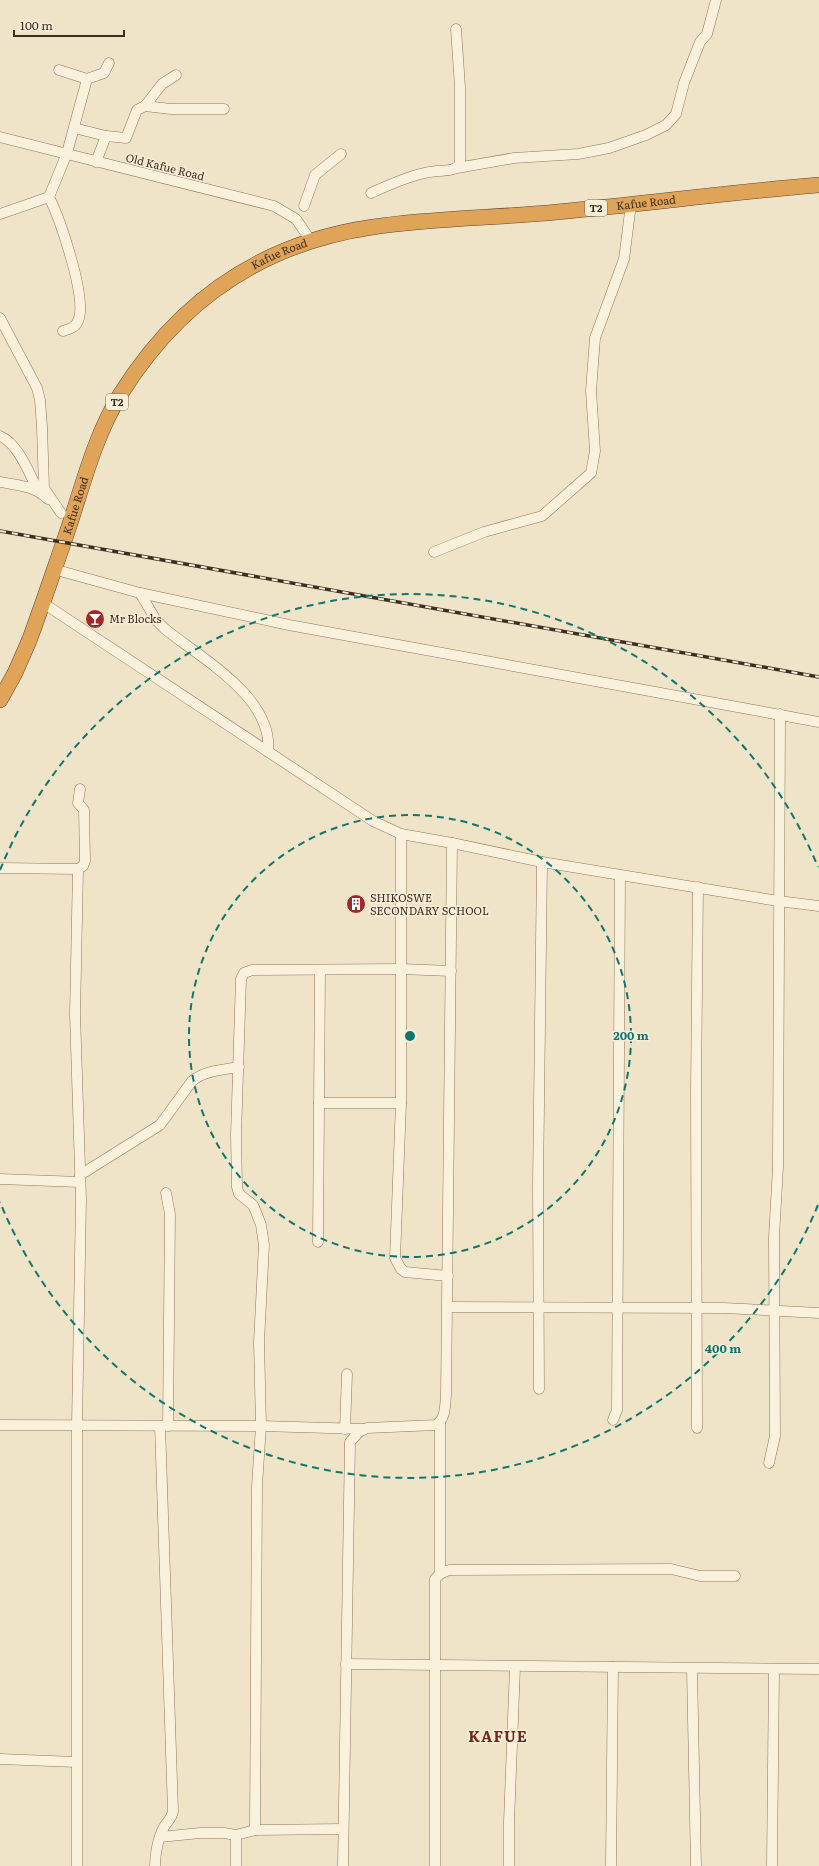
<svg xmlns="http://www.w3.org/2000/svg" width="819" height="1866" viewBox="0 0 819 1866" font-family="Literata,serif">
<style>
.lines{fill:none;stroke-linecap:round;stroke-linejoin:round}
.minor-casing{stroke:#8d765c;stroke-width:11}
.highway-casing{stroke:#5b4430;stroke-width:16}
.minor{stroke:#faf1dc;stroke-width:10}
.highway{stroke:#e0a458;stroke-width:15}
.rail-casing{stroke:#3d2e20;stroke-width:3.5}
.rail{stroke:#f7eed8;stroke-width:2;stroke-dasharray:6;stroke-linecap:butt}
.ring{fill:none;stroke:#0f766e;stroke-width:2;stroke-dasharray:7 5}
.labels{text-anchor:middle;stroke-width:3;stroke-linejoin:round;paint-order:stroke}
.shield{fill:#f7eed8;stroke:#756857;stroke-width:1}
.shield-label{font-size:10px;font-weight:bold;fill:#3d2e20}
.street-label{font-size:11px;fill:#3d2e20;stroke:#f7eed8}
.poi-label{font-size:11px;fill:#3d2e20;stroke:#f7eed8;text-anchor:start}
.district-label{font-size:15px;font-weight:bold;letter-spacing:1px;fill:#6b2e1e;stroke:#f7eed8}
.centre{fill:#0f766e;stroke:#f7eed8;stroke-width:2}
.ring-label{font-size:12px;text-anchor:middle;font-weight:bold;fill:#0f766e;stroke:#f7eed8;stroke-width:3;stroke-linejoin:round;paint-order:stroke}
</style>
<rect width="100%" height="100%" fill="#f0e4c8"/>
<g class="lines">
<defs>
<g id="minor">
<path d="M 59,70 L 87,79"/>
<path d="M 145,106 L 171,109 L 224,109"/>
<path d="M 74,128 L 106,136"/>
<path d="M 0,137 L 274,206 L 296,219 L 311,241"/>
<path d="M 96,162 L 106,136 L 126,138 L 137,110 L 145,106 L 162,84 L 176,75"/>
<path d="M 457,168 L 514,158 L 578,154 L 609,148 L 646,135 L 666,125 L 676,114 L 684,83 L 700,42 L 707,34 L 716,0"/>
<path d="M 371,193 C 391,184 415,173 437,171 C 446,170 454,172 460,164 L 460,87 L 456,29"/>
<path d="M 304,206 L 315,175 L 341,154"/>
<path d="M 0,214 L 49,197"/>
<path d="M 0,318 L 37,388 L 40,400 L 42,427 L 44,488 L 61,513"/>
<path d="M 63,331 C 69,329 75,328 78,321 C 88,300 60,219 49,197 L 67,153 L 87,79 L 104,73 L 109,63"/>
<path d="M 0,436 C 19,444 29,474 38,490"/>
<path d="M 0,482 C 20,486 32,485 48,499"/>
<path d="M 434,552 L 484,532 L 542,516 L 591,473 L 595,451 L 591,391 L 595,338 L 624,259 L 631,204"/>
<path d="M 53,569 L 140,593 L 289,625 L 819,722"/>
<path d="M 140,593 L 156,620 L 165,629 C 202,659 274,698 268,752"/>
<path d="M 43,603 L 373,821 L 401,834 L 452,843 L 446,1395 C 445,1405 446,1419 436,1425 L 367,1428 L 359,1432 L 350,1442 L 343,1866"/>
<path d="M 401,834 L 401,1103 L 395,1258 L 401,1269 L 405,1272 L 448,1276"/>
<path d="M 452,843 L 542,862 L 778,901 L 819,906"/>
<path d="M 0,868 L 78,869 L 83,866 L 85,861 L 84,810 L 78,803 L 80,789"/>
<path d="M 319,1103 L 401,1103"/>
<path d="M 80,1175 L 160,1125 L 192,1081 C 206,1070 223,1070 239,1067"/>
<path d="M 0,1179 L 80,1182"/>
<path d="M 166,1193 L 170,1214 L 168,1426"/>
<path d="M 318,1242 L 320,970"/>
<path d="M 448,1307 L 724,1308 L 819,1313"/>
<path d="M 539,1389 L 538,1185 L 542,862"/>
<path d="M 613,1420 L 617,1410 L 620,875"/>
<path d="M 440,1423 L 440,1574"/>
<path d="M 0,1425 L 261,1426 L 363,1429"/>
<path d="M 697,1428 L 696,1090 L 698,887"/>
<path d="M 345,1429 L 347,1374"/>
<path d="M 769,1463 L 775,1436 L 774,1237 L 778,1167 L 780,714"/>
<path d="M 346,1664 L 819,1669"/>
<path d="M 692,1669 L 696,1866"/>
<path d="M 0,1759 L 76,1762"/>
<path d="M 255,1830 L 257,1486 L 261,1426 L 259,1342 L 264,1245 L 261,1225 L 256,1212 L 253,1205 L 239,1194 L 237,1187 L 236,1135 L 241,979 L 244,973 L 252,970 L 401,969 L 451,971"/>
<path d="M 160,1837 L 200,1833 L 224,1833 L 236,1835 L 255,1830 L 343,1829"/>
<path d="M 77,1866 L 77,1425 L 81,1199 L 75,1014 L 78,869"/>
<path d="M 155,1866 C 155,1854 158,1838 164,1827 C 167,1821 172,1819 173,1811 L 160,1426"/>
<path d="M 236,1866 L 236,1835"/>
<path d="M 435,1866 L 435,1579 L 440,1574 L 449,1570 L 671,1569 L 700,1576 L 735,1576"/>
<path d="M 509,1866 L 509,1822 L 515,1667"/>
<path d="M 611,1866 L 613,1667"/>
<path d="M 772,1866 L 774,1669"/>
</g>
<g id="highway">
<path id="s1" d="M 0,700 L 15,673 L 29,641 C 41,609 52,576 63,544 C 81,494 92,441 120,395 C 179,300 262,243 373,227 C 434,218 496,218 557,212 C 645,204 732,192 819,185"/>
</g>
</defs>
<!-- minor casing -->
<use href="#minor" class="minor-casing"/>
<!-- highway casing -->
<use href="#highway" class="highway-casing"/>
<!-- minor -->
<use href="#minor" class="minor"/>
<!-- highway -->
<use href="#highway" class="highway"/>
<defs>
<path id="rail" d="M 0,531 L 819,677"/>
</defs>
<!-- rail casing -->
<use href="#rail" class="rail-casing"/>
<!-- rail -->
<use href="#rail" class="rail"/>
</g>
<!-- distance rings -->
<g class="ring">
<circle cx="410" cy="1036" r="221"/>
<path d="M818 1205A442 442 0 0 1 0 1202M0 870A442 442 0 0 1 818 867"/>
</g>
<!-- icons -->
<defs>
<symbol id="bar-disc" viewBox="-11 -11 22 22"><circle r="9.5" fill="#9e2a2b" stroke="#f7eed8"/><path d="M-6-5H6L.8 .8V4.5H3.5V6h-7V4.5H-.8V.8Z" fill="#fff"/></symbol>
<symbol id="building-disc" viewBox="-11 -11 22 22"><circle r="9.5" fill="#9e2a2b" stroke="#f7eed8"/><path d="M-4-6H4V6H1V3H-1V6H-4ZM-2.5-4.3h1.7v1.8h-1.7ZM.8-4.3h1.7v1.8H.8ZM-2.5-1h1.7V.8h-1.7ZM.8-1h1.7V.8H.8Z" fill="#fff"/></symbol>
</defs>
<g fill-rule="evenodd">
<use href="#bar-disc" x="84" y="608" width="22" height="22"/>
<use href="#building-disc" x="345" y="893" width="22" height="22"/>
</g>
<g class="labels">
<!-- shield labels -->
<g class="shield">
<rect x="585" y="200" width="22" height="16" rx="3"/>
<rect x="106" y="394" width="22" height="16" rx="3"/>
</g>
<g class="shield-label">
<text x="596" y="212">T2</text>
<text x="117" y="406">T2</text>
</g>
<!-- street labels -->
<g class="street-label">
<text transform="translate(165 167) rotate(14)" y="4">Old Kafue Road</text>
<text dy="4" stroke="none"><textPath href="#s1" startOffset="917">Kafue Road</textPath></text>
<text dy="4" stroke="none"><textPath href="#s1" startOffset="545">Kafue Road</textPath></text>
<text dy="4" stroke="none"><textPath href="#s1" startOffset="209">Kafue Road</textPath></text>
</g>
<!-- poi labels -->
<g class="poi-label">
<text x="109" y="623">Mr Blocks</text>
<text x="370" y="902">SHIKOSWE<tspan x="370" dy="13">SECONDARY SCHOOL</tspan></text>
</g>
<!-- district labels -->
<g class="district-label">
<text x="498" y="1742">KAFUE</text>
</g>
</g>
<circle cx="410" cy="1036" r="6" class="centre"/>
<g class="ring-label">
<text x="631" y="1040">200 m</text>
<text x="723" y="1353">400 m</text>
</g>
<!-- scale -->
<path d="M14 30v6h110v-6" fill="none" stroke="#3d2e20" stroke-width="2"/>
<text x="20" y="30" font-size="12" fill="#3d2e20" stroke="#f7eed8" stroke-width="3" paint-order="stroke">100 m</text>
</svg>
